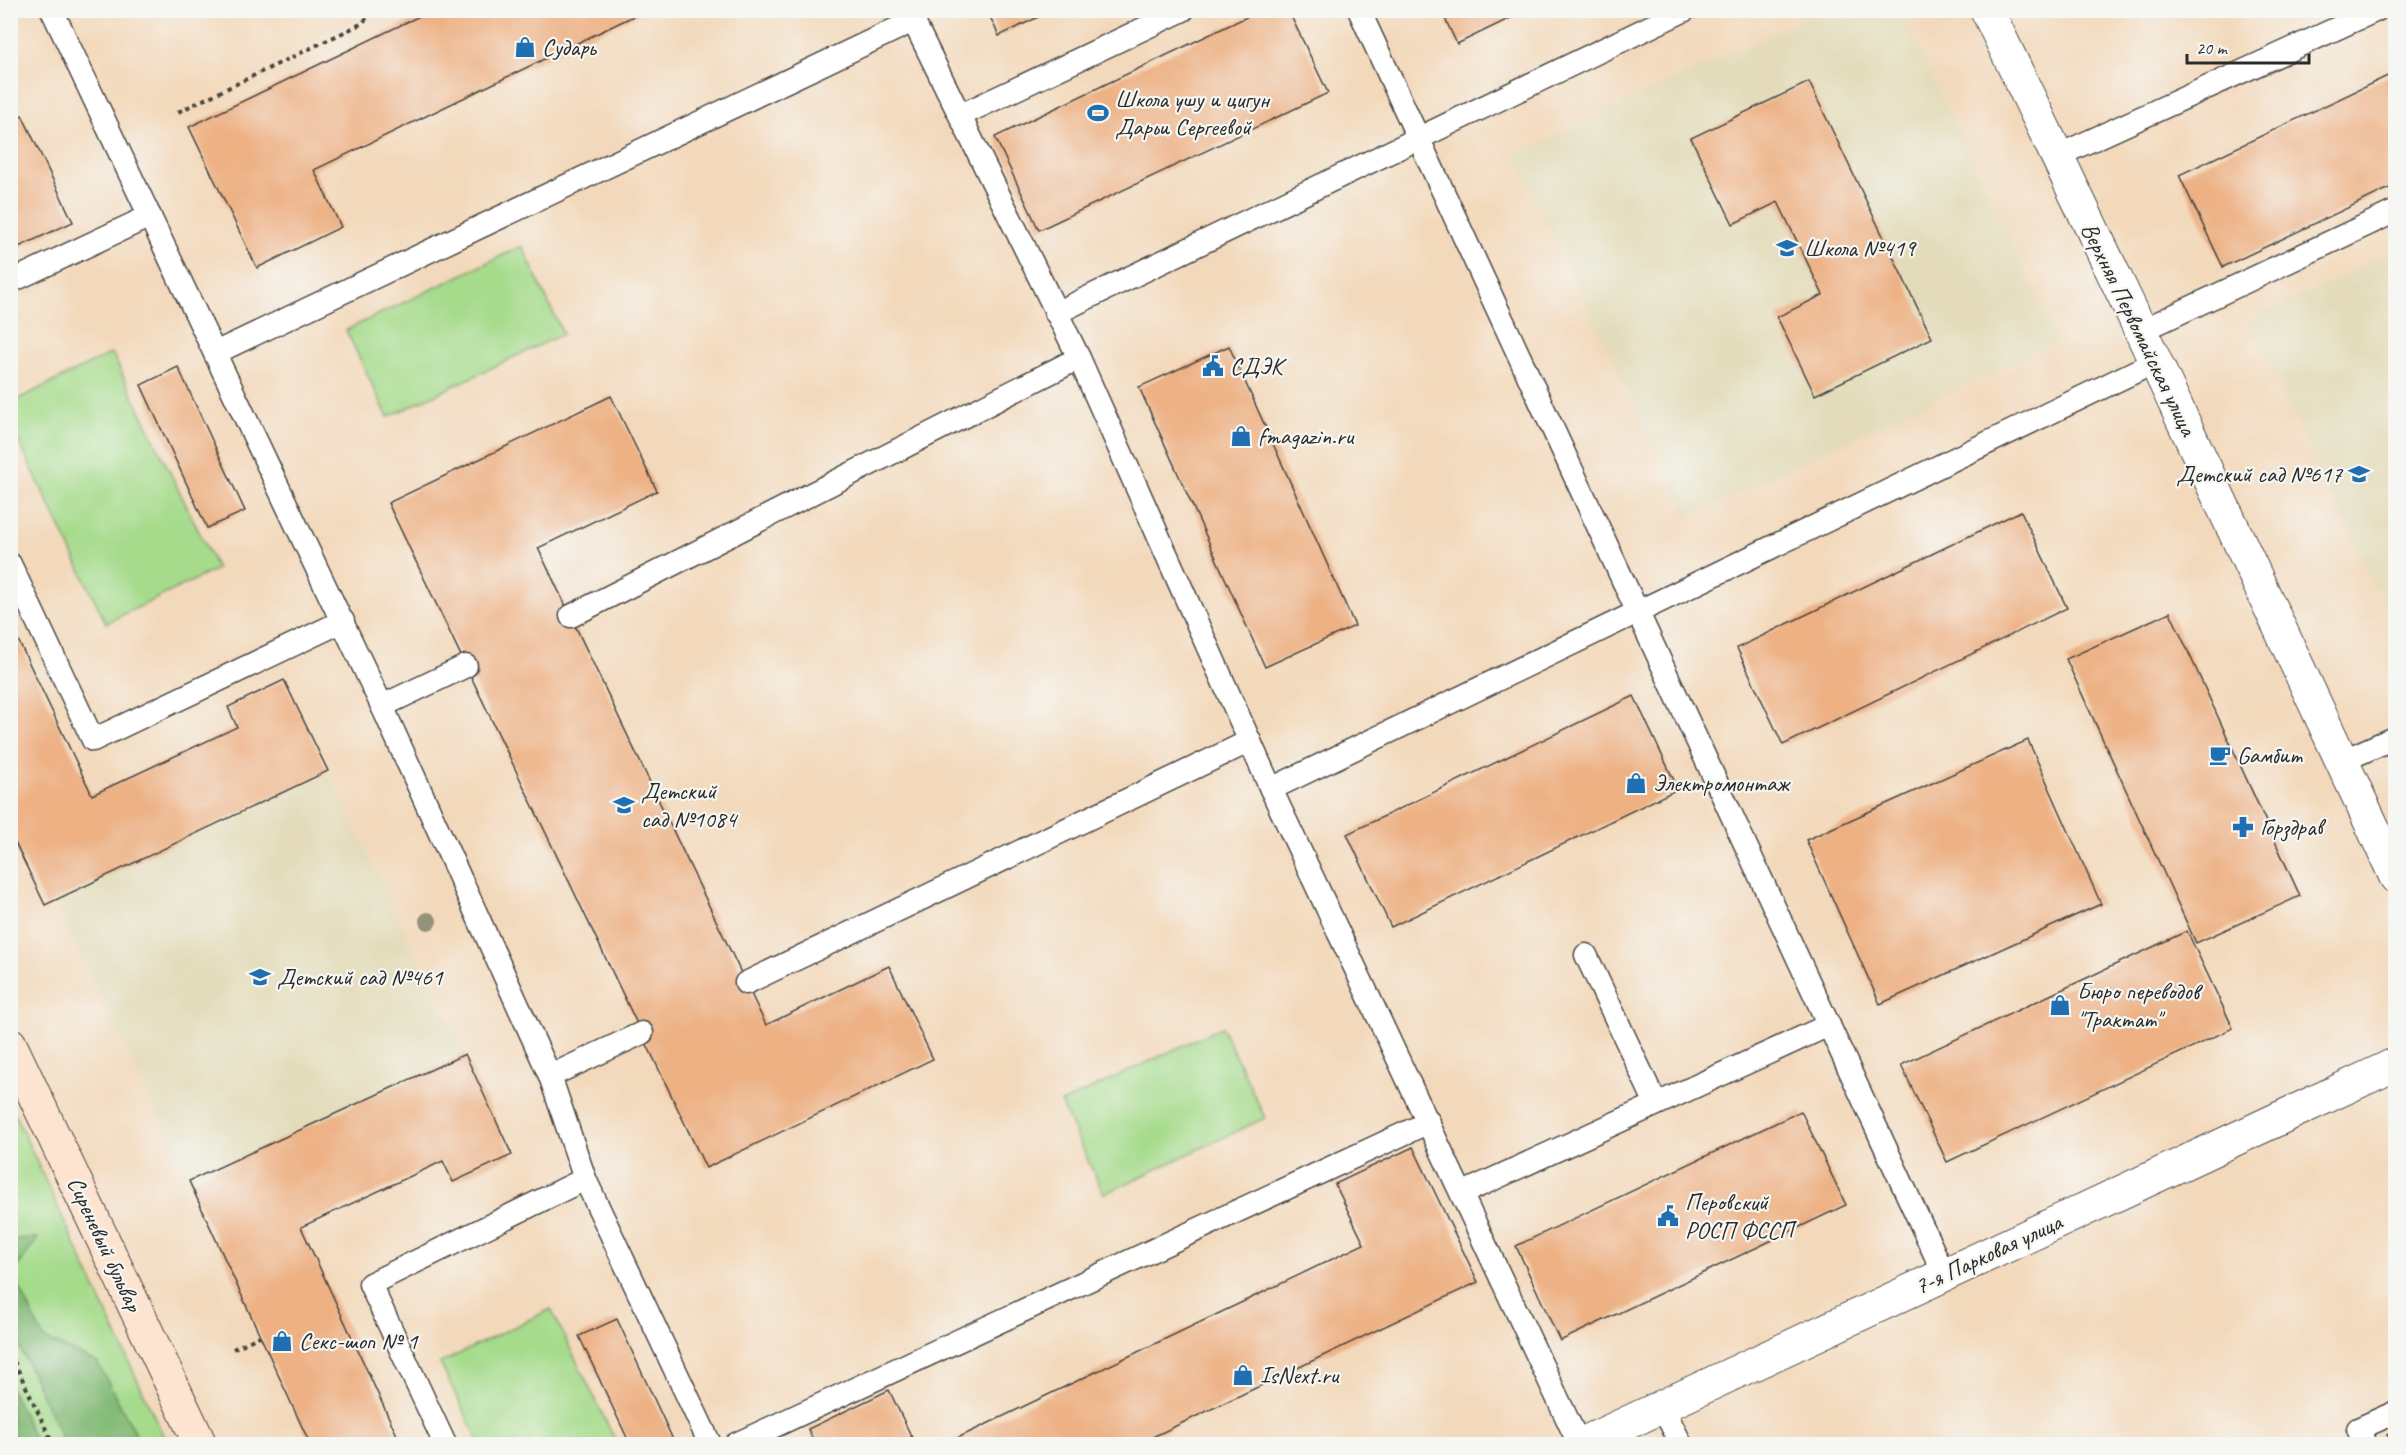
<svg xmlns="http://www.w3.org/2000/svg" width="2406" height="1455" viewBox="0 0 2406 1455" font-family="Caveat,sans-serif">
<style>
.built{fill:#e3dbba}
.green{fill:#a6db8c;stroke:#68835c;stroke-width:1.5}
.forest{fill:#84bb78;stroke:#587352;stroke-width:1.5}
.building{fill:#edb184}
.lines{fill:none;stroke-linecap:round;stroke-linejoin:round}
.lane-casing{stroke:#494541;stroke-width:25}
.street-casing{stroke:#494541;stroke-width:35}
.secondary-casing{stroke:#494541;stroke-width:35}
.path{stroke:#494541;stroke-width:4;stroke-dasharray:4.5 4.5;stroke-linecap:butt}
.lane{stroke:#fff;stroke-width:22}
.street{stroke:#fff;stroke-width:33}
.secondary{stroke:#fde4d1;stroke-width:33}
.tree{fill:#969279}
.labels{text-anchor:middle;stroke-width:4.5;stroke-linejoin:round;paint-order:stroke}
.poi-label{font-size:24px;fill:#2b2b2b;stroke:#f6f6f2;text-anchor:start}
.street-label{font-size:24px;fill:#2b2b2b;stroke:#f6f6f2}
</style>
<rect width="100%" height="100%" fill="#f6f6f2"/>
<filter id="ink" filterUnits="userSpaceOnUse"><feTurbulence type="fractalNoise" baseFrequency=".0167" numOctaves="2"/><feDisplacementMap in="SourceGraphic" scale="12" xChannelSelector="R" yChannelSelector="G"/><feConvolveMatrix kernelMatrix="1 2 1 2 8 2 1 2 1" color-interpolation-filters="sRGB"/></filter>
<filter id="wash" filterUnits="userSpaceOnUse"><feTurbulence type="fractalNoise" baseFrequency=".008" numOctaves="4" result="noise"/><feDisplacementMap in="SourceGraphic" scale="24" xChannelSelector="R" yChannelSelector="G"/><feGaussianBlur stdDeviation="1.35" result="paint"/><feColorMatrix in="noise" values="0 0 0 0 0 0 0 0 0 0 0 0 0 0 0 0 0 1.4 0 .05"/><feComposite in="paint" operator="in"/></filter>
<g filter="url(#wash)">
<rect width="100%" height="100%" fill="#f3d9bb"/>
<!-- built -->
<g class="built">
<path d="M 1819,11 L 1901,11 L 2058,341 L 1688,517 L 1515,155 Z"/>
<path d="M 2395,250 L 2395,628 L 2249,321 Z"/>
<path d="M 328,771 L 465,1054 L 189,1181 L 55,901 Z"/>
</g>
<!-- green -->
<g class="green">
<path d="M 522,246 L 563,334 L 388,417 L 346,330 Z"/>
<path d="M 112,353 L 217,569 L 106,623 L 11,425 L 10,403 Z"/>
<path d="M 1222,1027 L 1265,1118 L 1104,1194 L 1061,1103 Z"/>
<path d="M 11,1106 L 167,1444 L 11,1444 Z"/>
<path d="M 551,1309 L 617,1444 L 480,1444 L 440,1363 Z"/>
</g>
<!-- forest -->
<g class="forest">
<path d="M 38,1238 L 13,1273 L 44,1339 L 97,1362 L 141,1444 L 65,1444 L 11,1329 L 11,1239 Z"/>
<path d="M 11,1389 L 37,1444 L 11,1444 Z"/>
</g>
<g id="blocks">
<!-- building -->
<g class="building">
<path d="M 432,10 L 646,10 L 314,170 L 341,227 L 257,268 L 189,127 Z"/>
<path d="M 987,10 L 1053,10 L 999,36 Z"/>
<path d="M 1261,10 L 1288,10 L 1328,93 L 1039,230 L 995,137 Z"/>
<path d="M 1441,10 L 1527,10 L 1457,44 Z"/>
<path d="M 2396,72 L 2396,185 L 2223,267 L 2179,175 Z"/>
<path d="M 1809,82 L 1932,338 L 1815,395 L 1777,317 L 1823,295 L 1778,202 L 1733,224 L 1691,138 Z"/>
<path d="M 22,115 L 73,222 L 10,251 L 10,120 Z"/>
<path d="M 1229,346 L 1355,626 L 1265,667 L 1139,387 Z"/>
<path d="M 2396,347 L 2396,364 L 2389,350 Z"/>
<path d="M 178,367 L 245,511 L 207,528 L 141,385 Z"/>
<path d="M 611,396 L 657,491 L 538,548 L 766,1025 L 889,966 L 933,1059 L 706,1168 L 388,503 Z"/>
<path d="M 2021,511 L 2067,608 L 1783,745 L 1737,648 Z"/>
<path d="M 2170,612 L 2300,896 L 2196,943 L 2066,659 Z"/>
<path d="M 10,623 L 92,795 L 237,727 L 228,707 L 284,680 L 328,771 L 45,905 L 10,832 Z"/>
<path d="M 1634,696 L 1678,789 L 1391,927 L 1347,834 Z"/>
<path d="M 2028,740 L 2101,904 L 1880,1004 L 1806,840 Z"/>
<path d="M 2187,931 L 2233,1028 L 1947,1162 L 1901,1065 Z"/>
<path d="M 465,1054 L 512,1155 L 453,1182 L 443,1161 L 301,1227 L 401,1444 L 310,1444 L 189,1181 Z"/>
<path d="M 1801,1111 L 1846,1205 L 1560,1341 L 1516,1246 Z"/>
<path d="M 1413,1147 L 1478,1282 L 1138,1444 L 945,1444 L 1364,1244 L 1335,1184 Z"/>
<path d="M 617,1319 L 675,1444 L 630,1444 L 579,1336 Z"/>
<path d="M 889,1390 L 915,1444 L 815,1444 L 808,1429 Z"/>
<path d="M 2396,1431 L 2396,1444 L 2391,1444 L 2387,1435 Z"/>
</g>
</g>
</g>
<g filter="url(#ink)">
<use href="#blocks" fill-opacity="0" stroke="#494541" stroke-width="1.5"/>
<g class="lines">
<defs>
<g id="lane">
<path d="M 52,10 L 382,706 L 550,1076 L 585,1179 L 710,1444"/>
<path d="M 908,10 L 1079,358 L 1271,789 L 1579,1444"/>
<path d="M 1359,10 L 1944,1274"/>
<path d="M 961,115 L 1183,10"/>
<path d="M 2057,156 L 2377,10"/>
<path d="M 10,282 L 150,216"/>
<path d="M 1056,313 L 1685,10"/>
<path d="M 2141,331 L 2396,211"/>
<path d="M 215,353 L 913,21"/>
<path d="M 10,564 L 93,740 L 343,621"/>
<path d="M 571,616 L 1079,358"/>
<path d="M 382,706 L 466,666"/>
<path d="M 2342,761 L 2396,737"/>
<path d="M 1271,789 L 2155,362"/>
<path d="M 1586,955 L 1656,1104"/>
<path d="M 746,983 L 1250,741"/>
<path d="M 550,1076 L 642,1033"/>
<path d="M 1463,1193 L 1829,1025"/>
<path d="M 1662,1406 L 1681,1444"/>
<path d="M 445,1444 L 370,1284 L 585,1179"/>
<path d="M 736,1444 L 1429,1122"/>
<path d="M 2365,1444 L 2358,1429 L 2396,1412"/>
</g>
<g id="street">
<path d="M 1987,10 L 2141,331 L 2396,877"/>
<path d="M 1582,1444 L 2396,1064"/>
</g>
<path id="secondary" d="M 10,1044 L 200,1444"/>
</defs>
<!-- lane casing -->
<use href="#lane" class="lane-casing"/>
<!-- street casing -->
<use href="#street" class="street-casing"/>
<!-- secondary casing -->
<use href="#secondary" class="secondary-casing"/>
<!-- path -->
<g class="path">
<path d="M 178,112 L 363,23 L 372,10"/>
<path d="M 10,1215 L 14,1223 L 10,1224"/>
<path d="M 233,1349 L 260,1336"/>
<path d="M 10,1353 L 53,1444"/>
</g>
<!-- lane -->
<use href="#lane" class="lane"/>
<!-- street -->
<use href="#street" class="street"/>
<!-- secondary -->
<use href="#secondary" class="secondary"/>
</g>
<!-- trees -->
<circle class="tree" cx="428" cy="921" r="9"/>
</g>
<!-- icons -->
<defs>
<symbol id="shop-bare" viewBox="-9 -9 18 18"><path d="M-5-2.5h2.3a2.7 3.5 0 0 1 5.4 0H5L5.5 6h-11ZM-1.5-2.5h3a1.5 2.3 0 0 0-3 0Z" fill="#1f6fb2" stroke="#f6f6f2" stroke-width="2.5" paint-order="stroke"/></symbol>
<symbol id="stadium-bare" viewBox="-9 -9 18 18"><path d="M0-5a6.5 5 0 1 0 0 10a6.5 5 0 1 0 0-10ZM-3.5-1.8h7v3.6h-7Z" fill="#1f6fb2" stroke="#f6f6f2" stroke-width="2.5" paint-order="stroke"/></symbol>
<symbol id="school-bare" viewBox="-9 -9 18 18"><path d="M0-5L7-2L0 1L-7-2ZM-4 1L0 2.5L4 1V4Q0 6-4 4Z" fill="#1f6fb2" stroke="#f6f6f2" stroke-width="2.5" paint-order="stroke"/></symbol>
<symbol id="civic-bare" viewBox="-9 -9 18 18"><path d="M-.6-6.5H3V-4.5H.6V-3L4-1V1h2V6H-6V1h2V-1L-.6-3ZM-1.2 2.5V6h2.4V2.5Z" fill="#1f6fb2" stroke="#f6f6f2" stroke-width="2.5" paint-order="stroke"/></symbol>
<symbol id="cafe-bare" viewBox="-9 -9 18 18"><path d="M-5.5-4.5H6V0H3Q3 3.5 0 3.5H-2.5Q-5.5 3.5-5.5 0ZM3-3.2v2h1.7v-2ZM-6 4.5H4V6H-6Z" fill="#1f6fb2" stroke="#f6f6f2" stroke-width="2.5" paint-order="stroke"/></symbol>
<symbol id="pharmacy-bare" viewBox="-9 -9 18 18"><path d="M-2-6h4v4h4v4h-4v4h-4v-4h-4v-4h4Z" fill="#1f6fb2" stroke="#f6f6f2" stroke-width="2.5" paint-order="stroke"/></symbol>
</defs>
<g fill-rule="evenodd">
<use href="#shop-bare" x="510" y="32" width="30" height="30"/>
<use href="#stadium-bare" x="1083" y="98" width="30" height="30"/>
<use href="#school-bare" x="1772" y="233" width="30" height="30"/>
<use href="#civic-bare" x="1198" y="351" width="30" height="30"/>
<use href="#shop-bare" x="1226" y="421" width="30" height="30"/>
<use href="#school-bare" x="2344" y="459" width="30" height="30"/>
<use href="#cafe-bare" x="2205" y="740" width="30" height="30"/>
<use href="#shop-bare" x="1621" y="768" width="30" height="30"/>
<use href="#school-bare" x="609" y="790" width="30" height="30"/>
<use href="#pharmacy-bare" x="2228" y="812" width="30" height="30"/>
<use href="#school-bare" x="245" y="962" width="30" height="30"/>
<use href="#shop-bare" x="2045" y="990" width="30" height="30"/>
<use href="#civic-bare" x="1653" y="1201" width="30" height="30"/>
<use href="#shop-bare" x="267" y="1326" width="30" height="30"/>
<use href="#shop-bare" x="1228" y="1360" width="30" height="30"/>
</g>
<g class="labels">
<!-- poi labels -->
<g class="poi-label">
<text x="542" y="55">Сударь</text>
<text x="1115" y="107">Школа ушу и цигун<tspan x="1115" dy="28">Дарьи Сергеевой</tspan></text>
<text x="1804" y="256">Школа №419</text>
<text x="1230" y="374">СДЭК</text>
<text x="1258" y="444">fmagazin.ru</text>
<text x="2342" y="482" text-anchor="end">Детский сад №617</text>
<text x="2237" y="763">Gамбит</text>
<text x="1653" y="791">Электромонтаж</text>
<text x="641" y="799">Детский<tspan x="641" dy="28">сад №1084</tspan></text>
<text x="2260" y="835">Горздрав</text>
<text x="277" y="985">Детский сад №461</text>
<text x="2077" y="999">Бюро переводов<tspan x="2077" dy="28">"Трактат"</tspan></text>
<text x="1685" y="1210">Перовский<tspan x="1685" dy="28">РОСП ФССП</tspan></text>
<text x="299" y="1349">Секс-шоп № 1</text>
<text x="1260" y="1383">IsNext.ru</text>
</g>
<!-- street labels -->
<g class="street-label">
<text transform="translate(2139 329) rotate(64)" y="8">Верхняя Первомайская улица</text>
<text transform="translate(105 1244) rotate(65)" y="8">Сиреневый бульвар</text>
<text transform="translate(1988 1254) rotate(-25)" y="8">7-я Парковая улица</text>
</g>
</g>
<!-- margin -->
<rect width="2406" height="1455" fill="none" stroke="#f6f6f2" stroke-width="36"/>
<!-- scale -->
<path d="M2187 54v9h122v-9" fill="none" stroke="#2b2b2b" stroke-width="3"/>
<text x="2196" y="54" font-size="18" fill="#2b2b2b" stroke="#f6f6f2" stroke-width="4.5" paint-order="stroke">20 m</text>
</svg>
